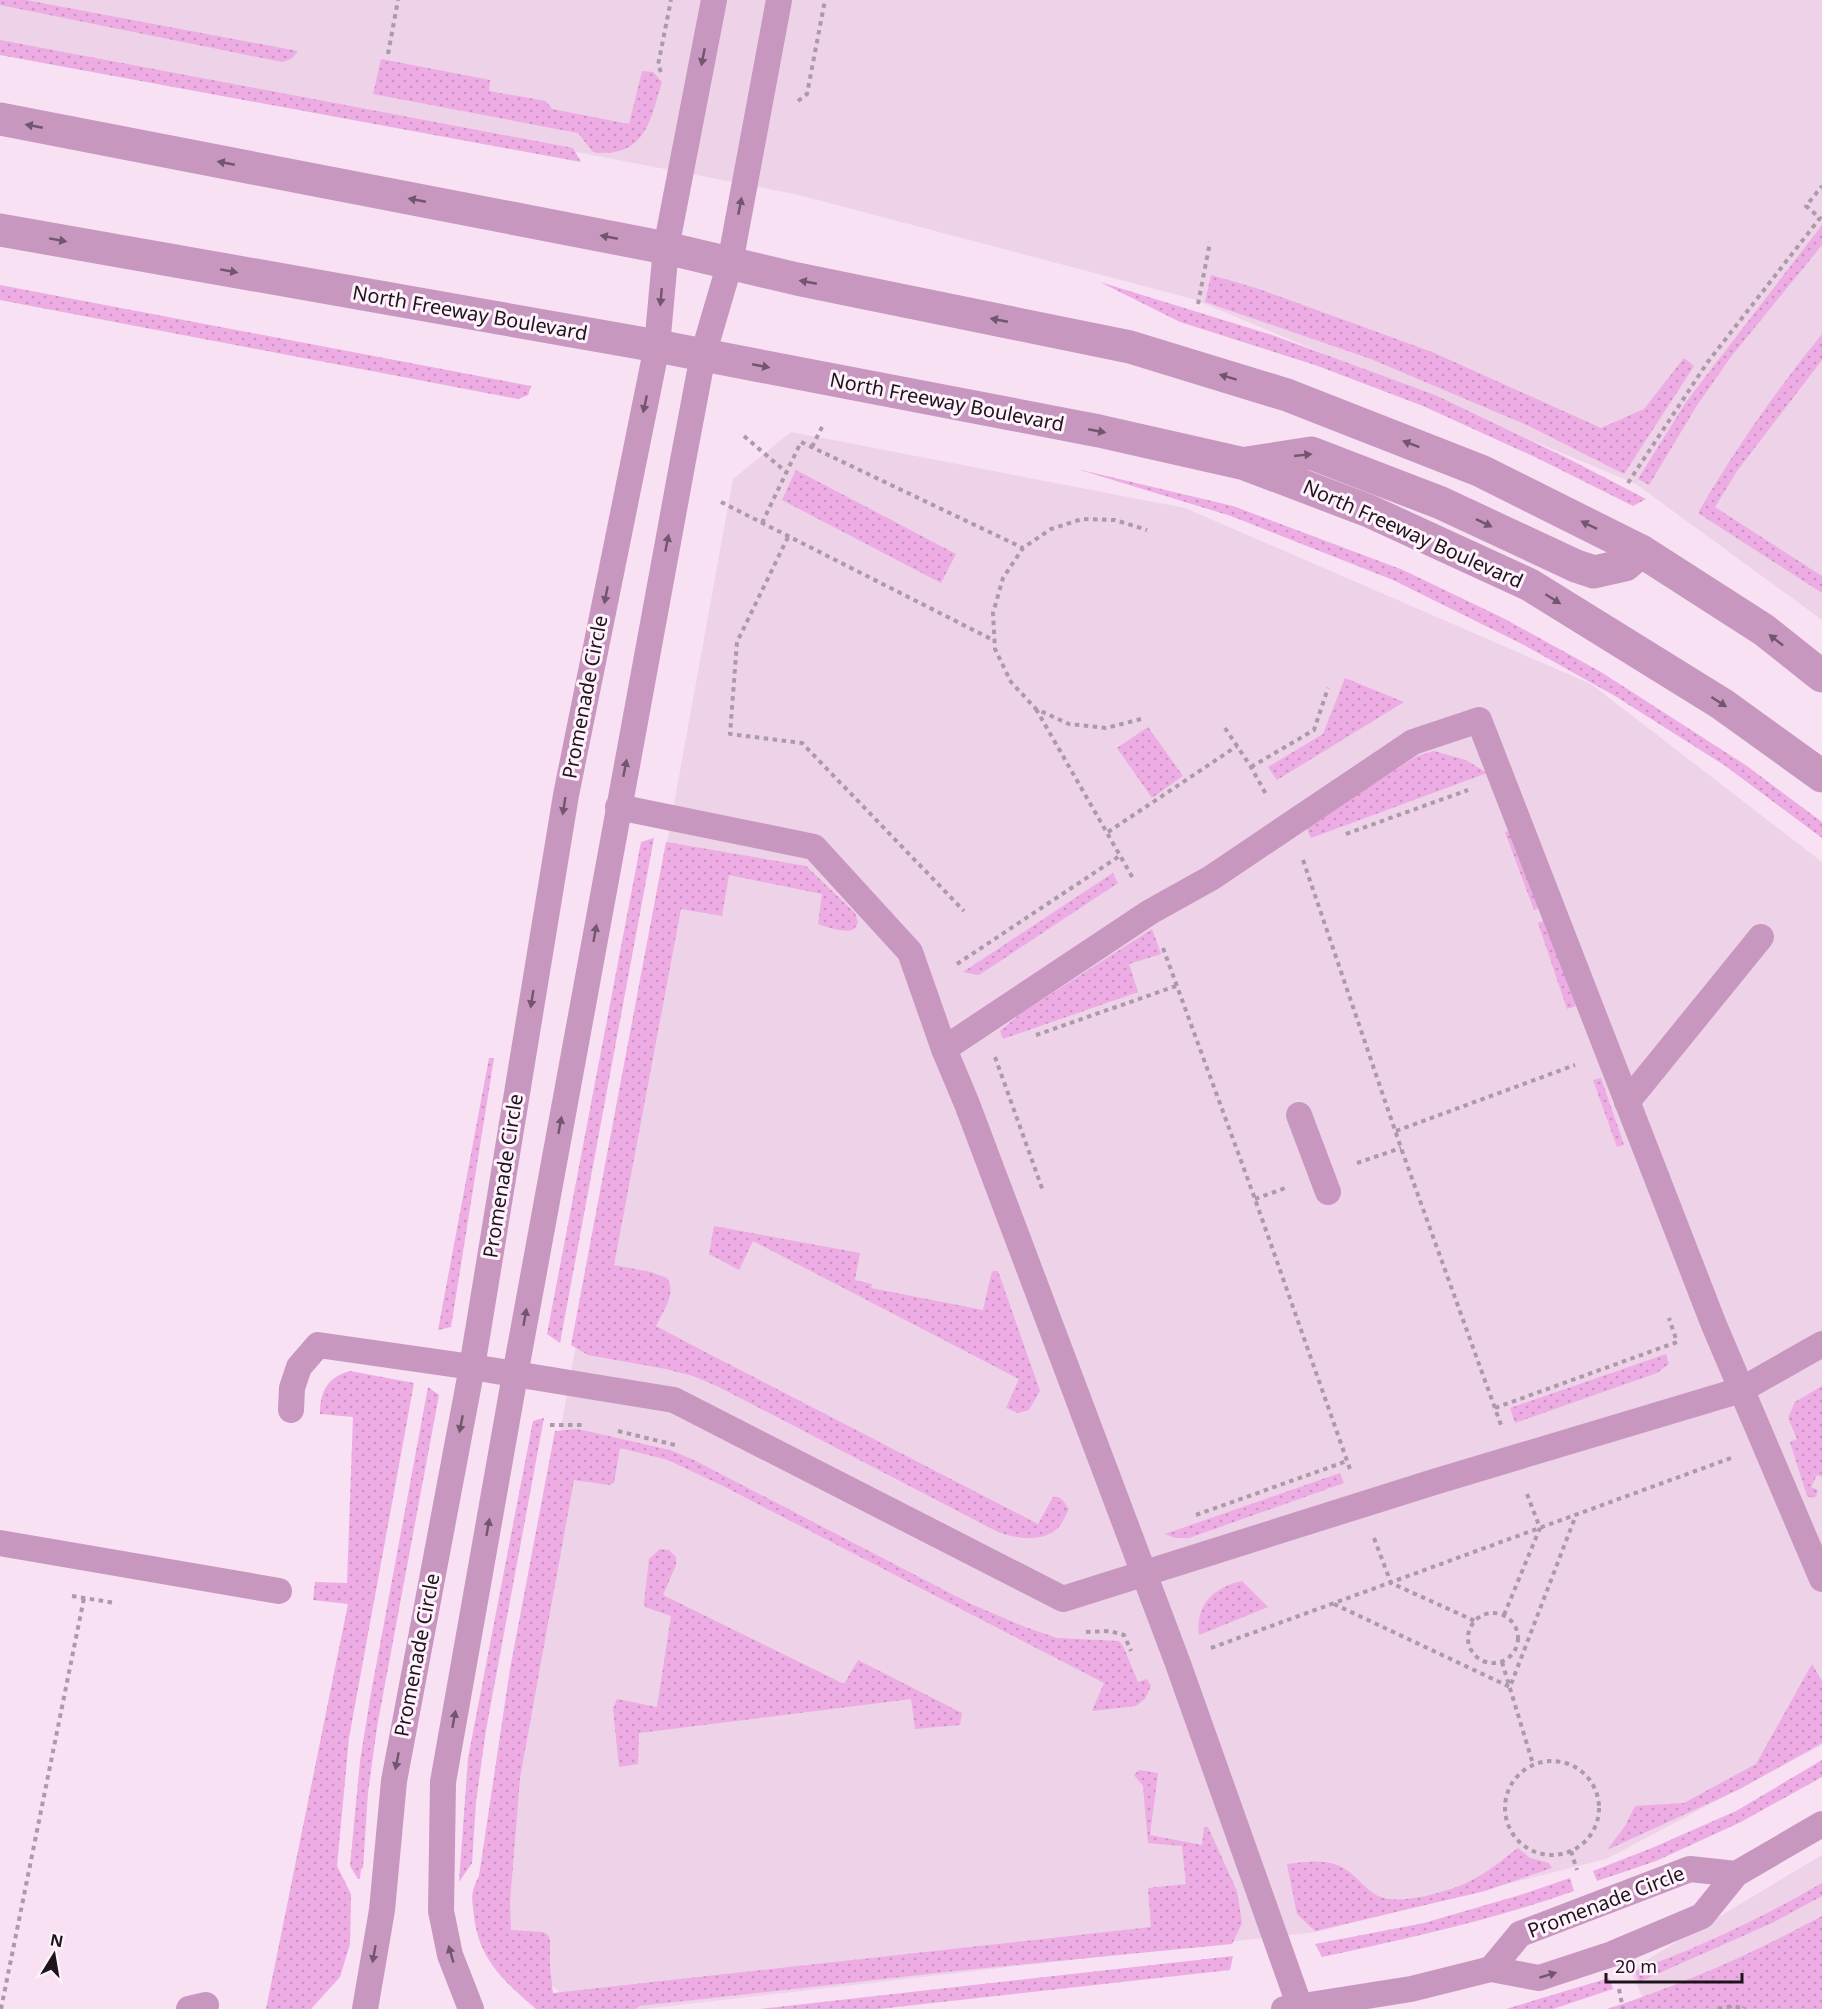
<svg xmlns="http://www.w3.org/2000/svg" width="1822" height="2009" viewBox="0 0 1822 2009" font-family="'Noto Sans',sans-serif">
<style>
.built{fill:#edd2e8}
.grass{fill:url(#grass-dots)}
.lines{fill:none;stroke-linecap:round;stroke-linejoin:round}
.path{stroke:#ab9aa8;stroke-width:4;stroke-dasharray:4.5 4.5;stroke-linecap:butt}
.service{stroke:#c897c0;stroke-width:26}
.tertiary{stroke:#c897c0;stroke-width:33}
.oneway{fill:#72566e}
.labels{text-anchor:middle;stroke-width:6;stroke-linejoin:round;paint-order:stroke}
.street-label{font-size:20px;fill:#1d151b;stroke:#fff2fc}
</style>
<defs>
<pattern id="grass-dots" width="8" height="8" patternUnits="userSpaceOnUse" patternTransform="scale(1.5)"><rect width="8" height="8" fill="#edace3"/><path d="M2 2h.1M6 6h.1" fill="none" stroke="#cb93c2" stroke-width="1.8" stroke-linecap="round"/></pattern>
</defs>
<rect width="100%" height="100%" fill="#f7e1f3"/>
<!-- built -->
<g class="built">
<path d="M 0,0 L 1822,0 L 1822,620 L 1636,484 L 1193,299 L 795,194 L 0,41 Z"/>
<path d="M 791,432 L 1185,508 L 1591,684 L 1822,862 L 1822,1745 L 1606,1859 L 1316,1932 L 643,2009 L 579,2009 L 501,1941 L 481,1869 L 733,479 Z"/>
<path d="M 1822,1855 L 1822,2009 L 1648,2009 L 1630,1970 Z"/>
</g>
<!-- grass -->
<g class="grass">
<path d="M 0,0 L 26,0 L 298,51 L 291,59 L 282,62 L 0,5 Z"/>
<path d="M 0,40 L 573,148 L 581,162 L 0,55 Z"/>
<path d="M 381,59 L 490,80 L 489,91 L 546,101 L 552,109 L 629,124 L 642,71 L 653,72 L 662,82 C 650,121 645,159 593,152 L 578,133 L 373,94 Z"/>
<path d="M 1822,225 L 1822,245 L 1730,358 L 1696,407 L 1649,485 L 1638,479 L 1686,402 Z"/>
<path d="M 1211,275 L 1259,289 L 1432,352 L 1601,428 L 1644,409 L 1684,358 L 1694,366 L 1624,474 L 1529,426 L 1371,359 L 1205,302 Z"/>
<path d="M 1100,282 L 1272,335 L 1435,395 L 1569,459 L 1646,499 L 1633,506 L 1537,458 L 1423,406 L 1315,365 L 1180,322 Z"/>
<path d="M 0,285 L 531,386 L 528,395 L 518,399 L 0,300 Z"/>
<path d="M 1822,334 L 1822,360 L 1737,471 L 1715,507 L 1822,576 L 1822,593 L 1698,513 C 1735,449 1776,391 1822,334 Z"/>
<path d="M 1077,469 L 1233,506 L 1403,570 L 1503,618 L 1601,672 L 1747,766 L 1822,822 L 1822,838 L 1724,765 L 1615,696 L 1524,645 L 1393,580 L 1231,516 Z"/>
<path d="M 796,470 L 956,554 L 941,583 L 782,500 Z"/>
<path d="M 1345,678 L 1404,702 L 1277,780 L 1268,767 L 1323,734 Z"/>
<path d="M 1148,727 L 1183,776 L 1152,798 L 1117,748 Z"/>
<path d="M 1434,751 L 1466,760 L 1487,773 L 1311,838 L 1306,827 L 1417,756 Z"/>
<path d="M 1513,830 L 1541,907 L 1534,910 L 1505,832 Z"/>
<path d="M 654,838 L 560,1343 L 547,1334 L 641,842 Z"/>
<path d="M 666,842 L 806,866 L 855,913 L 858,922 C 857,925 855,929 852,930 C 847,933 824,927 818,924 L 822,894 L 729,875 L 722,916 L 681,909 L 614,1265 L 651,1272 L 667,1278 C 677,1294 663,1311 656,1326 L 688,1343 L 1038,1524 L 1053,1497 C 1062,1495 1064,1503 1069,1509 C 1066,1515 1063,1522 1059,1527 C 1043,1543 1018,1539 998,1532 L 719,1387 L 693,1376 L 666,1369 L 588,1355 L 571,1345 Z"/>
<path d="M 1113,873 L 1118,883 L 979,975 L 963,972 Z"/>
<path d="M 1546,920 L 1576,1006 L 1567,1009 L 1538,923 Z"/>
<path d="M 1152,929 L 1161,954 L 1129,964 L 1138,992 L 1003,1039 L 1000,1031 L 1020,1014 Z"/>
<path d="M 489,1058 L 494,1058 L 451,1327 L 438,1330 Z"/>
<path d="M 1601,1078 L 1624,1145 L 1617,1147 L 1593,1080 Z"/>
<path d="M 714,1226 L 860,1253 L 855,1280 L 872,1284 L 871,1288 L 983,1310 L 991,1275 L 993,1271 L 998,1271 L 1040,1391 L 1029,1410 L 1018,1413 L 1006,1408 L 1019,1379 L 753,1241 L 739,1270 L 709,1254 Z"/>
<path d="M 1666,1354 L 1669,1364 L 1657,1373 L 1515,1423 L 1510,1408 Z"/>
<path d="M 350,1371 L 414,1383 L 349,1738 L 337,1866 L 351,1894 L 350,1944 L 340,1977 L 311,2009 L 266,2009 L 348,1604 L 313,1600 L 315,1582 L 347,1583 L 353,1417 L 320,1414 C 320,1392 327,1377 350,1371 Z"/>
<path d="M 1822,1386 L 1822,1477 L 1817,1475 L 1811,1487 L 1818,1490 L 1816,1497 L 1812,1498 L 1807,1496 L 1790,1442 L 1797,1439 L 1788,1418 L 1795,1402 Z"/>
<path d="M 428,1387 L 439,1395 L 377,1727 L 368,1793 L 363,1868 L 361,1869 L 360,1879 L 358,1879 L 350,1866 L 360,1761 L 371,1693 Z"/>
<path d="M 544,1418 L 486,1730 L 476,1802 L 472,1863 L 459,1882 L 468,1758 L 533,1421 Z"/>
<path d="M 578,1429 L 670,1450 L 694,1460 L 971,1604 L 1025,1627 L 1057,1638 L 1119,1641 L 1123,1646 L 1138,1682 L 1147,1679 L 1151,1686 L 1145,1699 L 1136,1706 L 1092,1711 L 1104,1683 L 723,1486 L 668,1460 L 620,1448 L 614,1483 L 609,1485 L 574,1480 L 520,1778 L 510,1902 L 511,1930 L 543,1932 L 548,1935 L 550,1940 L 550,1967 L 553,1993 L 1151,1927 L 1148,1888 L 1186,1884 L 1182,1846 L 1148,1843 L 1143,1786 L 1134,1775 L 1139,1770 L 1158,1773 L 1150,1835 L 1202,1845 L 1204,1827 L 1208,1827 L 1237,1891 L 1242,1923 L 1232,1944 L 955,1971 L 639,2006 L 636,2009 L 536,2009 C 504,1981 480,1961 474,1917 C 472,1898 470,1893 479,1876 L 510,1669 L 555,1431 Z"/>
<path d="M 1340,1473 L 1344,1483 L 1189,1538 L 1175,1538 L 1165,1534 Z"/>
<path d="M 660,1549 L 669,1550 L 676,1557 L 676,1565 L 663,1595 L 844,1684 L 858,1660 L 962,1713 L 960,1725 L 915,1729 L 911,1699 L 639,1733 L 638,1764 L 619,1767 L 613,1709 L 617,1699 L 657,1707 L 671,1616 L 645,1607 L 644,1603 L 649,1559 Z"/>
<path d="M 1242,1581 L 1268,1607 L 1199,1635 C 1195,1605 1214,1587 1242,1581 Z"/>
<path d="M 1812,1664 L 1822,1681 L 1822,1743 L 1740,1789 L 1607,1850 L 1625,1826 L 1635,1806 L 1684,1803 L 1756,1764 Z"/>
<path d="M 1822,1760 L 1822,1777 L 1741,1822 L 1656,1861 L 1597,1881 L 1593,1871 L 1652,1848 L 1736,1811 Z"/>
<path d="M 1518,1848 L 1530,1858 L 1549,1863 L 1552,1868 L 1485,1891 L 1315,1931 L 1297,1914 L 1287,1864 C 1311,1861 1334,1857 1353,1875 C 1361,1882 1368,1891 1378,1896 C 1398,1906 1448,1892 1468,1882 C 1486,1874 1502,1860 1518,1848 Z"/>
<path d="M 1570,1878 L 1574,1891 C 1492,1920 1407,1939 1322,1957 L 1315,1944 L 1424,1923 L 1520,1895 Z"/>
<path d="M 1822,1883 L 1822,1896 L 1772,1923 L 1639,1982 L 1635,1971 C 1700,1947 1762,1918 1822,1883 Z"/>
<path d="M 1822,1916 L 1822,2009 L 1607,2009 C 1681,1985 1754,1953 1822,1916 Z"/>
<path d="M 1233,1956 L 1230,1970 L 879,2009 L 760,2009 Z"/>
<path d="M 1609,1978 L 1613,1989 L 1553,2009 L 1506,2009 Z"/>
</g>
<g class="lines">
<!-- path -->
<g class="path">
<path d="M 388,54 L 398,0"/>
<path d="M 661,72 L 658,65 L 671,0"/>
<path d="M 798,101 L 807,94 L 825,0"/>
<path d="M 1198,304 L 1210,242"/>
<path d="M 744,436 L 786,472"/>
<path d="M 812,447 L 824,423"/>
<path d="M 1628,483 L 1707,363 L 1820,218 L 1806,206 L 1822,186"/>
<path d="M 721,502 L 995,641"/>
<path d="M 762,523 L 801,442 L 1023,548"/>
<path d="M 788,537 L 737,642 L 730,734 L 802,743 L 964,911"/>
<path d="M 1036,709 L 1134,880"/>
<path d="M 1141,719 L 1106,728 L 1069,724 L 1036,709 L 1011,682 L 995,649 L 993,613 L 1003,578 L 1023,548 L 1051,529 L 1082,519 L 1115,520 L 1147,530"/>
<path d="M 1225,728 L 1251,767 L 1267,796"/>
<path d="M 1251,767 L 1314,730 L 1328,688"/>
<path d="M 1108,832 L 1237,746"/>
<path d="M 1346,834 L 1468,790"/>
<path d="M 1303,860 L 1401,1148 L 1501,1425"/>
<path d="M 1163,948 L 1255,1199 L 1351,1472"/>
<path d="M 957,964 L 1121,855"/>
<path d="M 1036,1035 L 1176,986"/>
<path d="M 995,1057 L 1043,1191"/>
<path d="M 1396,1131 L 1575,1065"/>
<path d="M 1357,1163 L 1401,1148"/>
<path d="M 1255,1199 L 1288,1187"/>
<path d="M 1495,1408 L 1677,1342 L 1669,1318"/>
<path d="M 550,1425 L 584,1425"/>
<path d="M 618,1431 L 675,1445"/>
<path d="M 1196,1515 L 1347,1461"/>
<path d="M 1374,1538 L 1391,1583 L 1475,1621"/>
<path d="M 72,1596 L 115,1603"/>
<path d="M 1334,1604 L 1510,1687 L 1576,1515"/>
<circle cx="1493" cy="1638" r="25"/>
<path d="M 1504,1615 L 1540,1528 L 1527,1494"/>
<path d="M 1086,1632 L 1110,1631 L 1124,1635 L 1131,1651"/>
<path d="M 1211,1648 L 1731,1458"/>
<path d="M 1502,1662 L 1533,1764"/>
<circle cx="1552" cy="1808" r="47"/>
<path d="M 1571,1851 L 1577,1870"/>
<path d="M 1619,1989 L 1623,2009"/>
<path d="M 1,2009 L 84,1598"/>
<path d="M 1718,2009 L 1732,2006 L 1746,2009"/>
</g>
<!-- service -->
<g class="service">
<path d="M 618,807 L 814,847 L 910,952 L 944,1049 L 967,1104 L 1177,1661 L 1300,2007"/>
<path d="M 944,1049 L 1150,912 L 1211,878 L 1413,742 L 1479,720 L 1714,1325 L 1822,1579"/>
<path d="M 1627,1102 L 1761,937"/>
<path d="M 1299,1115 L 1328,1192"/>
<path d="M 291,1410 L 292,1388 L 299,1367 L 318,1345 L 472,1367 L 674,1400 L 1063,1599 L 1434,1482 L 1741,1390 L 1822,1344"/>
<path d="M 0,1543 L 279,1591"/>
<path d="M 1491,1969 L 1520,1934 L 1690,1869 L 1736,1874"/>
<path d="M 189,2009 L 206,2005"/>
<path d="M 365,2009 L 382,1910 L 394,1781 L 472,1367 L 566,795 L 657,346 L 666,248 L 714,0"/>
<path d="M 471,2009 L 450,1955 L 441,1911 L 443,1782 L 515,1375 L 684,455 L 703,355 L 730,263 L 779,0"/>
<path d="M 1284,2009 L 1411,1989 L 1491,1969 L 1539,1978 L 1612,1954 L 1702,1916 L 1736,1874 L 1822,1824"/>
</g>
<!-- tertiary -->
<g class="tertiary">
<path d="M 0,119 L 666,248 L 797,279 L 1130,347 L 1287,395 L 1481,471 L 1641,551 L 1764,630 L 1822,676"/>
<path d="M 0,230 L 657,346 L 1099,431 L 1245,464 L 1369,511 L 1530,585 L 1722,704 L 1822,776"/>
<path d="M 1247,463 L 1311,453 L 1441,503 L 1576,566 L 1594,572 L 1625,565 L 1641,551"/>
</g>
</g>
<!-- one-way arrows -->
<defs><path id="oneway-solid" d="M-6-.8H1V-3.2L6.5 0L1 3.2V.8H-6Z" transform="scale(1.5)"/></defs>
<g class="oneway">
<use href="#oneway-solid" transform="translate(703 57) rotate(101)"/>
<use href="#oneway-solid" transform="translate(34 126) rotate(-169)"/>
<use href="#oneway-solid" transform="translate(226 163) rotate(-169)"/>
<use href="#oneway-solid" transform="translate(417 200) rotate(-169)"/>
<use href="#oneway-solid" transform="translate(740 206) rotate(-79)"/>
<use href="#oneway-solid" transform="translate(609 237) rotate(-169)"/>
<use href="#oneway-solid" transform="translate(58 240) rotate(10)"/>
<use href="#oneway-solid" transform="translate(229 271) rotate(10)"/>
<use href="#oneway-solid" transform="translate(808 282) rotate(-169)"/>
<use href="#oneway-solid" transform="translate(661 297) rotate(95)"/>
<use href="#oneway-solid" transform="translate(999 320) rotate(-169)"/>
<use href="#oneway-solid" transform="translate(761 366) rotate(11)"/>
<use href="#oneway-solid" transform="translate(1228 377) rotate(-163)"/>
<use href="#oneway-solid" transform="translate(645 404) rotate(102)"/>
<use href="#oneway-solid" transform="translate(1097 431) rotate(11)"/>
<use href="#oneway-solid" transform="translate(1411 444) rotate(-159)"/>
<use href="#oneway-solid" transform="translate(1303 455) rotate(-6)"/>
<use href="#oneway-solid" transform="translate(1484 523) rotate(26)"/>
<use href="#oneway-solid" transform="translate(1589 525) rotate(-154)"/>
<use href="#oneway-solid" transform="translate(667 543) rotate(-79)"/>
<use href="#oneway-solid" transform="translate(606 595) rotate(101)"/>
<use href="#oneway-solid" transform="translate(1553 599) rotate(32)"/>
<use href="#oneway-solid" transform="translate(1776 640) rotate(-142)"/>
<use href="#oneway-solid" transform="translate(1719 702) rotate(33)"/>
<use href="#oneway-solid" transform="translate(625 768) rotate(-79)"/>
<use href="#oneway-solid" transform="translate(564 806) rotate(99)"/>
<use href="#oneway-solid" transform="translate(595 933) rotate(-80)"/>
<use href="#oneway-solid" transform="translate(532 999) rotate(99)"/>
<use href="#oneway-solid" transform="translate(560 1125) rotate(-80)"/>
<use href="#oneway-solid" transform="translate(525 1317) rotate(-80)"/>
<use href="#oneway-solid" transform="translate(461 1424) rotate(101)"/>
<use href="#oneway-solid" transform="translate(488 1527) rotate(-80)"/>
<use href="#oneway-solid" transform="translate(454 1719) rotate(-80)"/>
<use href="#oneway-solid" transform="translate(397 1761) rotate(101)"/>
<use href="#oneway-solid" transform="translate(374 1954) rotate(100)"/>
<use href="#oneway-solid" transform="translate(451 1954) rotate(-106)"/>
<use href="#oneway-solid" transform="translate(1548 1975) rotate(-17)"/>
</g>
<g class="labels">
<!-- street labels -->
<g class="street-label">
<text transform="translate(470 313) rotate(10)" y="7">North Freeway Boulevard</text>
<text transform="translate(947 402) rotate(11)" y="7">North Freeway Boulevard</text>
<text transform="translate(1413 534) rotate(24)" y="7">North Freeway Boulevard</text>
<text transform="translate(585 697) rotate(-79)" y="7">Promenade Circle</text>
<text transform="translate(503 1176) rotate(-81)" y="7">Promenade Circle</text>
<text transform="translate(417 1655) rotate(-79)" y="7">Promenade Circle</text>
<text transform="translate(1606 1902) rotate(-21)" y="7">Promenade Circle</text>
</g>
</g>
<!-- north arrow -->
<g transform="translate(54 1955) rotate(11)" stroke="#fff2fc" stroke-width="4.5" paint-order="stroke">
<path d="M0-4.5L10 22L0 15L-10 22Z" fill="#1d151b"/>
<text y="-9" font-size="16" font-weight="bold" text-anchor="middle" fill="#1d151b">N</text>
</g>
<!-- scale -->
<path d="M1606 1973v9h136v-9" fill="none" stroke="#1d151b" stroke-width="3"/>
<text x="1615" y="1973" font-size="18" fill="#1d151b" stroke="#fff2fc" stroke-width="4.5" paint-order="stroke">20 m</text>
</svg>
